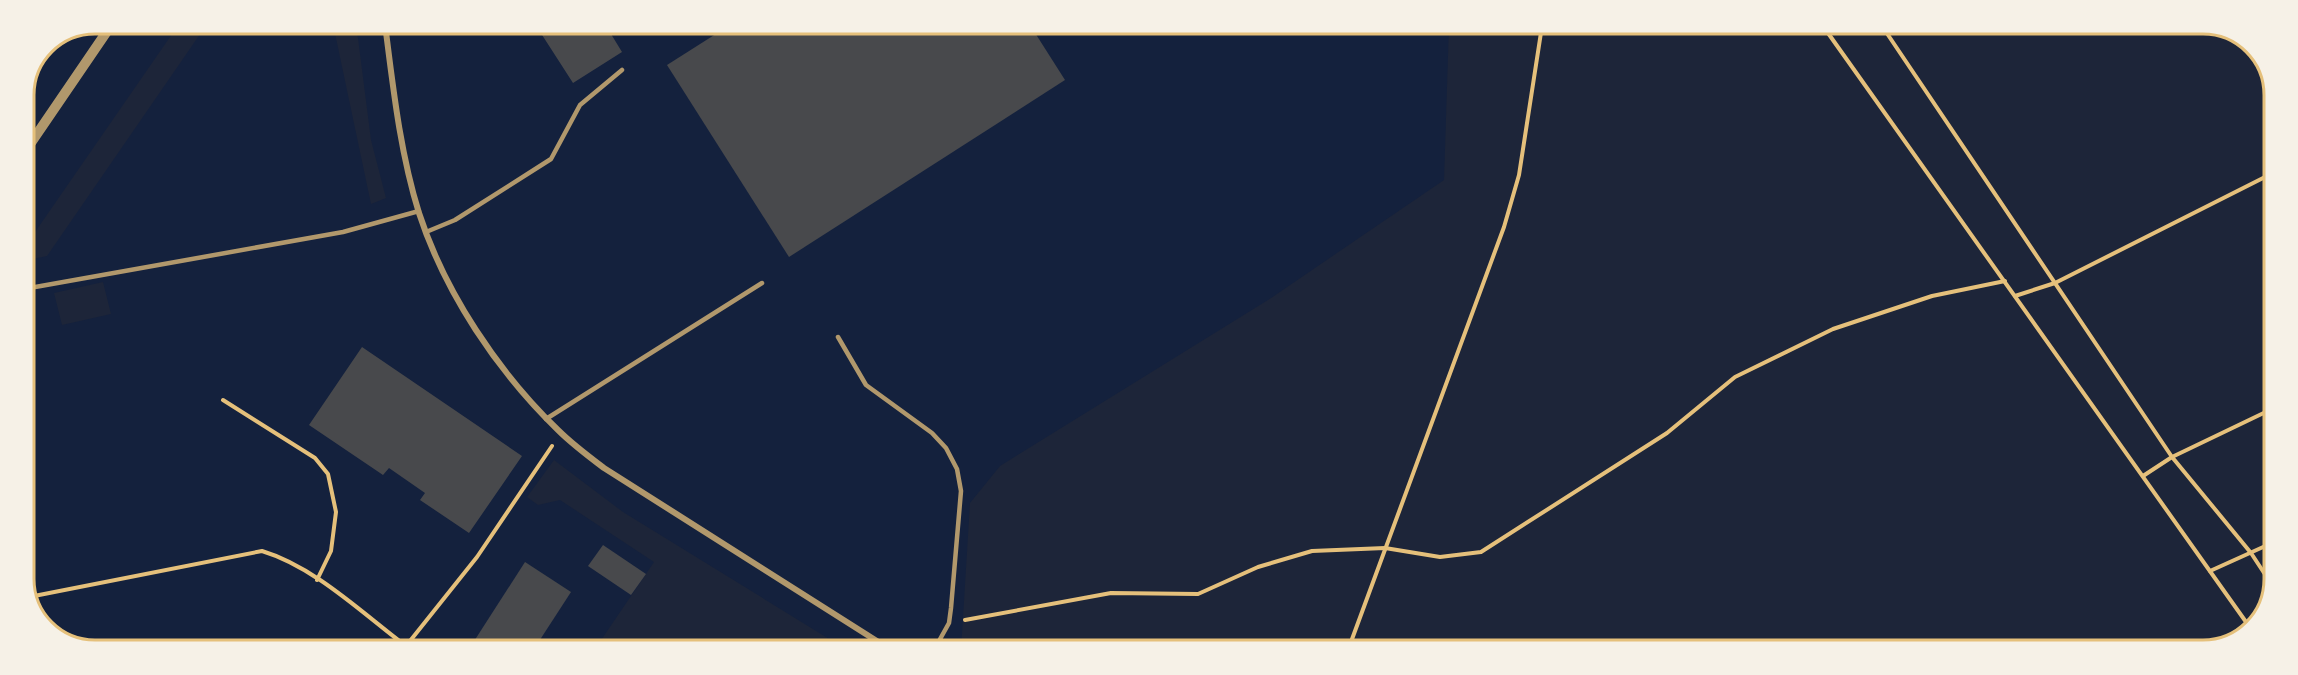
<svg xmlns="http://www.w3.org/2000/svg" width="2298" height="675" viewBox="0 0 2298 675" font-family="'DejaVu Sans',sans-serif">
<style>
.green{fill:#1d2539}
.building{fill:#48494c}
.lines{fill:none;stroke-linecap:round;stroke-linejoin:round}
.path{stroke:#e5c07b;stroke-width:4}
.service{stroke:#b1986c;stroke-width:4.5}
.minor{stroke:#b1986c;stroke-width:6}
.tertiary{stroke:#b1986c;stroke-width:10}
.rim{fill:none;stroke:#e5c07b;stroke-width:3}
</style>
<rect width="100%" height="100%" fill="#14213d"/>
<!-- green -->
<g class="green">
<path d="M 179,24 L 207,24 L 47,256 L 33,259 L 24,273 L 24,248 Z"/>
<path d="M 333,24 L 355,24 L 358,38 L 371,140 L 386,198 L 371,204 Z"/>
<path d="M 1449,25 L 2221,26 L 2257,48 L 2274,90 L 2272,598 L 2246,636 L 2203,651 L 961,650 L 970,503 L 1000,466 L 1268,300 L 1444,180 Z"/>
<path d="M 103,282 L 111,314 L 62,325 L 54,293 Z"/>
<path d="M 554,460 L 623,512 L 847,650 L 595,649 L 654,562 L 560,500 L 538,505 L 527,497 Z"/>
</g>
<!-- building -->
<g class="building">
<path d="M 535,24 L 626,25 L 611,34 L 622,52 L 573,83 Z"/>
<path d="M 730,25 L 1030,25 L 1065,80 L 789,257 L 667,65 Z"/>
<path d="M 362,347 L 522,456 L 469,533 L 420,500 L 425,493 L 389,468 L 383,475 L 309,425 Z"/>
<path d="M 603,545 L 646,574 L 631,595 L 588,566 Z"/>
<path d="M 525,562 L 571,592 L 534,649 L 469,649 Z"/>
</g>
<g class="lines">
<!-- path -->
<g class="path">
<path d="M 1823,26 L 2251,629"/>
<path d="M 1882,26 L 2172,457 L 2251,553 L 2272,585"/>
<path d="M 2015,296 L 2055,283 L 2273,173"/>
<path d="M 223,400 L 315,458 L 328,474 L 336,512 L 331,551 L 317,580"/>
<path d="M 2143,476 L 2172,457 L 2272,409"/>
<path d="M 2210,571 L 2272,543"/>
<path d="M 29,597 L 262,551 C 315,567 362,613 406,646 L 404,649"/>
<path d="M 965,620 L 1111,593 L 1198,594 L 1258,567 L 1312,551 L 1385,548 L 1440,557 L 1481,552 L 1667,433 L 1735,377 L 1833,329 L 1932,296 L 2005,281"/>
<path d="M 406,646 L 477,557 L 552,446"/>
<path d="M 304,649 L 322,649"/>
<path d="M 1348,650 L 1504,227 L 1519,175 L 1542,26"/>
</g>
<!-- service -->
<g class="service">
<path d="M 426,232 L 455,220 L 551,159 L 580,105 L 622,70"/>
<path d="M 24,289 L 343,232 L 419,211"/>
<path d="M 838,337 L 866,385 L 932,433 L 946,448 L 957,469 L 961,491 L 951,608 L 949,623 L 934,650"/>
<path d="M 546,419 L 762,283"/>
</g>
<!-- minor -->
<path class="minor" d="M 385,24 C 393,87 400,152 419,213 C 445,293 498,372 558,430 C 572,444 588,456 604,468 L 891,650"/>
<!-- tertiary -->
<path class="tertiary" d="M 24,153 L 112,24"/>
</g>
<!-- crop -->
<path d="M0 0H2298V675H0ZM95 34H2203A61 61 0 0 1 2264 95V579A61 61 0 0 1 2203 640H95A61 61 0 0 1 34 579V95A61 61 0 0 1 95 34Z" fill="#f6f1e7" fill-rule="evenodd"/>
<path class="rim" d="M95 34H2203A61 61 0 0 1 2264 95V579A61 61 0 0 1 2203 640H95A61 61 0 0 1 34 579V95A61 61 0 0 1 95 34Z"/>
</svg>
